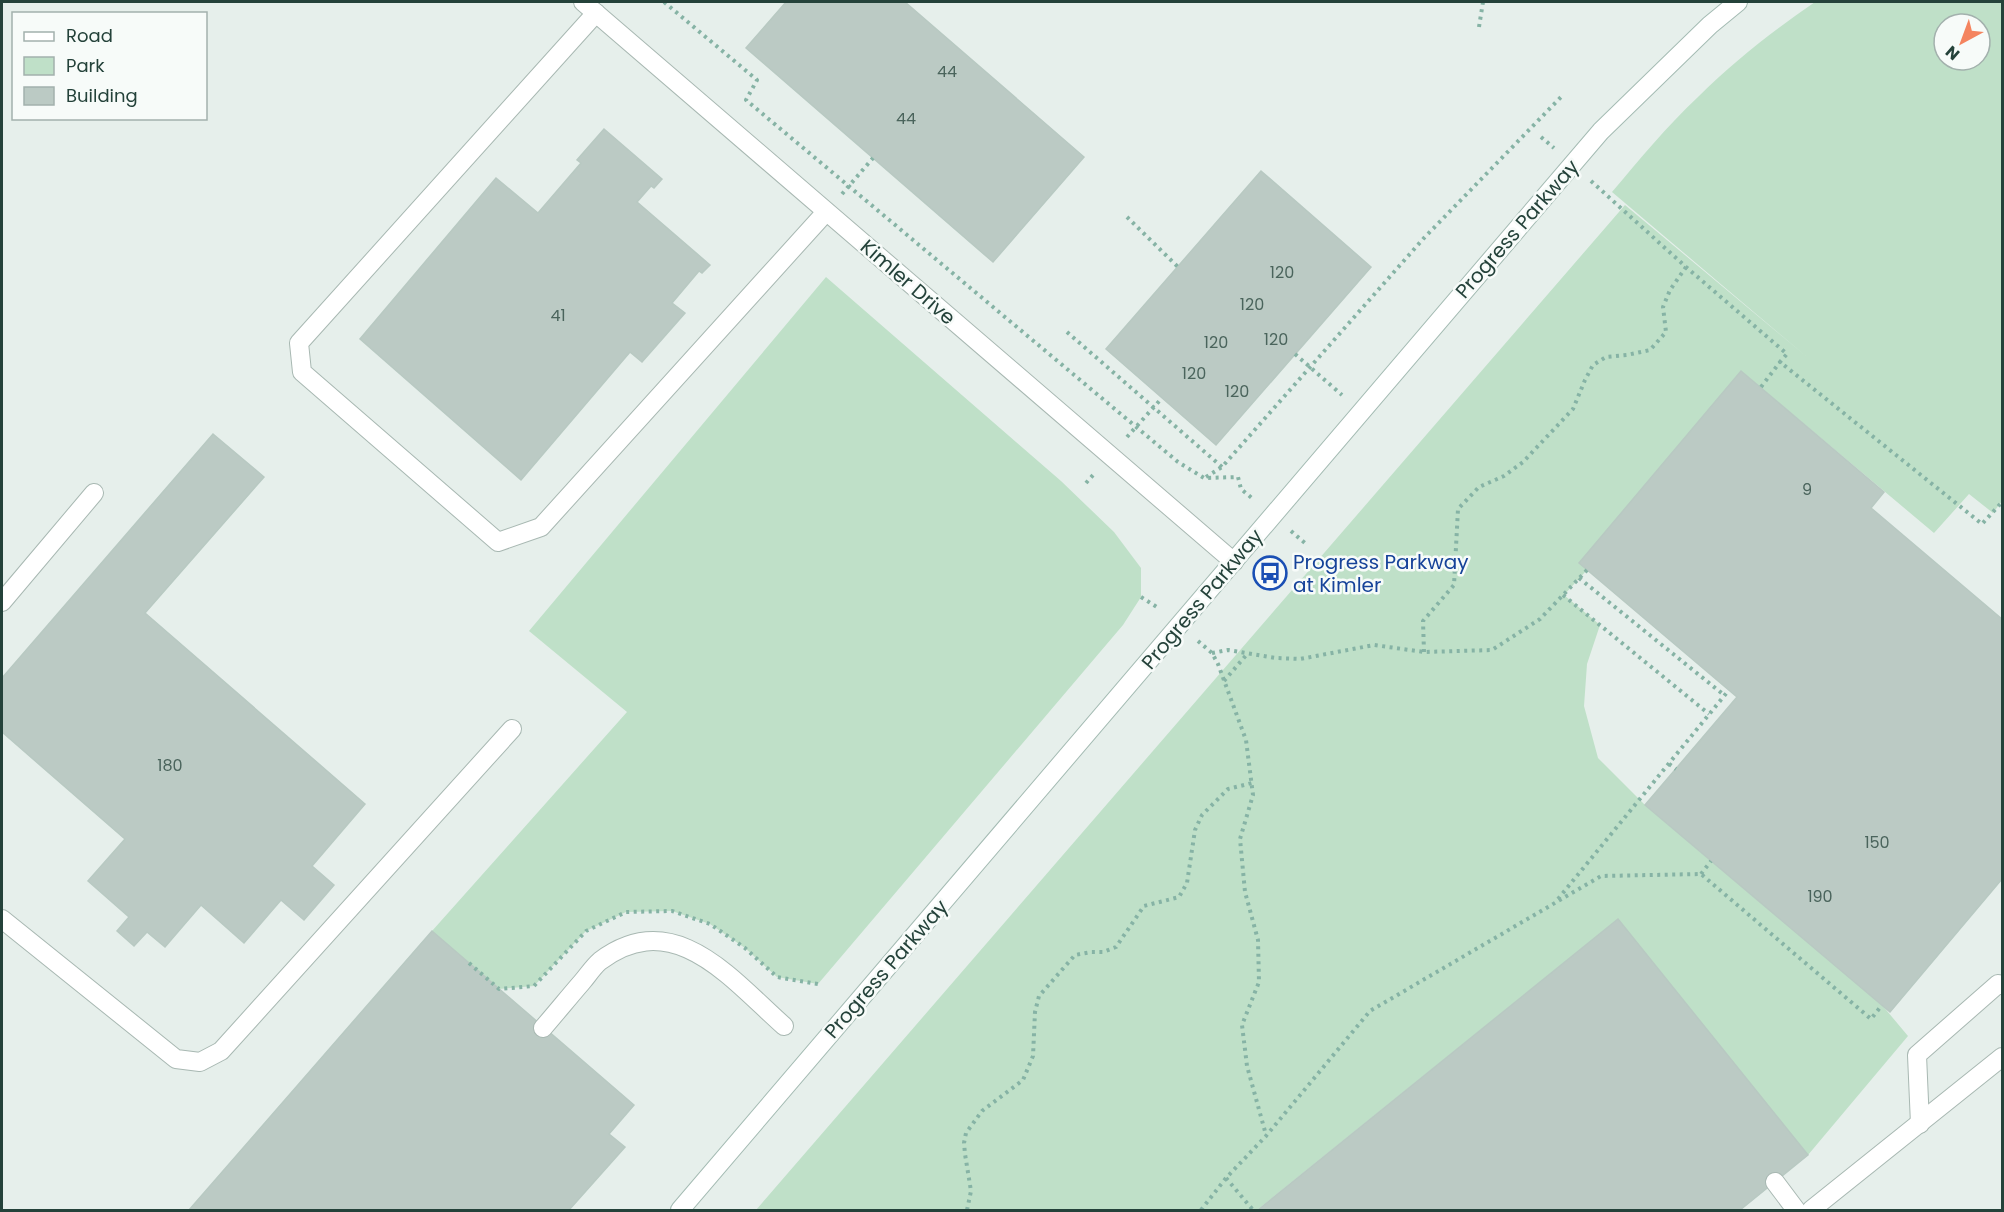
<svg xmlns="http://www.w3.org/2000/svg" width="2004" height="1212" viewBox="0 0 2004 1212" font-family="Poppins,sans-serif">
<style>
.green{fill:#bfe0c8;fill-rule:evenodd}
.building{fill:#bbcac4;stroke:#b8c9c2;stroke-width:1.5}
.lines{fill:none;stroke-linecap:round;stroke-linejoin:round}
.lane-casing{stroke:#a8b8b2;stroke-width:20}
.street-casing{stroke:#a8b8b2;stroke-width:20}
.secondary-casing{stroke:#a4bbb3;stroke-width:20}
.path{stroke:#86b3a5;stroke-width:4;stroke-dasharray:3 4.5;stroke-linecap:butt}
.lane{stroke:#fff;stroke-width:18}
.street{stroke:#fff;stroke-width:18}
.secondary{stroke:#fff;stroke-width:18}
.labels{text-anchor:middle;stroke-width:5;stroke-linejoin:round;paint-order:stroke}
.number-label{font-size:16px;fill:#4a645c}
.street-label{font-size:20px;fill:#24423a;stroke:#f7fbf9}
.transit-label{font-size:20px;fill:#164399;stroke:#f7fbf9;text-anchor:start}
</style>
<rect width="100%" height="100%" fill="#e6efeb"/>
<!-- green -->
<g class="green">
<path d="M 1815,2 L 2002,2 L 2002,501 L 1993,513 L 1969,494 L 1934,533 L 1741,371 L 1580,563 L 1587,570 L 1564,595 L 1600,625 L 1587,664 L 1584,706 L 1598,758 L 1645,805 L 1882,1005 L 1908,1036 L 1808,1155 L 1618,919 L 1257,1210 L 756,1210 L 1625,205 L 1807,357 L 1612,192 C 1640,159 1667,126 1698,97 C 1734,61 1774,30 1815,2 ZM 1944,24 L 1980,24 L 1980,60 L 1944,60 Z"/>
<path d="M 826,277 L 1061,481 L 1114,532 L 1141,568 L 1141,597 L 1123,625 L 818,984 L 777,977 L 745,948 L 710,924 L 672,911 L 626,912 L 586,931 L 534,986 L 499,989 L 432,931 L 627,712 L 529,631 Z"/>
</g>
<!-- building -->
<g class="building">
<path d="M 786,2 L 905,2 L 1084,157 L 993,262 L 746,48 Z"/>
<path d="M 604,129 L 662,179 L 654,188 L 651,186 L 637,202 L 710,265 L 702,273 L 699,271 L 672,303 L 685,313 L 642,362 L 630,352 L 521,480 L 360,339 L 496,178 L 538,213 L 581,163 L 577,160 Z"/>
<path d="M 1261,171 L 1371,267 L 1216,445 L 1106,349 Z"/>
<path d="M 1741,371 L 1884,492 L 1871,508 L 2002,619 L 2002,879 L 1890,1012 L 1645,805 L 1737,697 L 1579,563 Z"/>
<path d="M 213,434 L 264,477 L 145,613 L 365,804 L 312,866 L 334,885 L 304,920 L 281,900 L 244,943 L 201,905 L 165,947 L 147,932 L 134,946 L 117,931 L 129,917 L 88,881 L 125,839 L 2,732 L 2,678 Z"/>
<path d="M 1618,919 L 1808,1155 L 1740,1210 L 1258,1210 Z"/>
<path d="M 432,931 L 634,1105 L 609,1134 L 625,1147 L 569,1210 L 189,1210 Z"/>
</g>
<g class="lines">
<defs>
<g id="lane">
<path d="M 596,13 L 299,343 L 302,372 L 498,542 L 541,527 L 826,212"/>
<path d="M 2,602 L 94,493"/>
<path d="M 2,919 L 176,1059 L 200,1062 L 221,1051 L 512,729"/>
<path d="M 543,1028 C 556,1013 569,997 582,982 C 588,975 593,967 600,961 C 674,905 732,980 784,1026"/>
<path d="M 1920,1124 L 1917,1055 L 1998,984 L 2002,985"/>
<path d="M 1775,1182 L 1796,1210"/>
</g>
<g id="street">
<path d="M 583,2 L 1234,562"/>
<path d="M 1811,1210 L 2002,1057"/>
</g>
<path id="secondary" d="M 680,1210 L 1601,131 L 1710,25 L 1738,2"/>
</defs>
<!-- lane casing -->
<use href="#lane" class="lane-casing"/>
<!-- street casing -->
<use href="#street" class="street-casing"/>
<!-- secondary casing -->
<use href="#secondary" class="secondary-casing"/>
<!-- path -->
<g class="path">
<path d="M 664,2 L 757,80 L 746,100 L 1178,462 L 1204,478 L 1238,477 L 1241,489 L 1253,499"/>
<path d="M 1479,27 L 1483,2"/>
<path d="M 1541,137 L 1554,148"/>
<path d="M 1591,181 L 1686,267 L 1787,354 L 1780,362 L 1982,524 L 2002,502"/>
<path d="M 842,194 L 873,158"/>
<path d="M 1127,217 L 1178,267"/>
<path d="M 1067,332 L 1222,467"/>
<path d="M 1295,354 L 1342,395"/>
<path d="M 1761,387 L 1780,362"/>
<path d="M 1127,437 L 1162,398"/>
<path d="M 1206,477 L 1222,467 L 1424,238 L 1561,97"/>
<path d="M 1086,483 L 1094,474"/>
<path d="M 1291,531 L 1306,544"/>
<path d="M 1579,578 L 1724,695"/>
<path d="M 1563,595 L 1709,714"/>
<path d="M 1141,597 L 1160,609"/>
<path d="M 1198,641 L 1212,653 L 1218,664 L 1246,740 L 1253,795 L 1240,839 L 1245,892 L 1258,940 L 1259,982 L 1242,1025 L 1247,1066 L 1266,1135"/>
<path d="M 1424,652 L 1423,621 L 1454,585 L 1458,509 L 1479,487 L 1504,476 L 1523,462 L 1573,409 L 1585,380 L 1593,365 L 1606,357 L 1627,355 L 1650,350 L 1666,332 L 1663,307 L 1670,290 L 1686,267"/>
<path d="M 1212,653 L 1228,650 L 1276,658 L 1300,659 L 1374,645 L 1424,652 L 1492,650 L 1540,619 L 1587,570"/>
<path d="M 1224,681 L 1248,653"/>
<path d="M 1669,764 L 1676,769"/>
<path d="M 1701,874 L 1711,861"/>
<path d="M 1558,899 L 1729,690"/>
<path d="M 469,963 L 499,989 L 534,986 L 586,931 L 626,912 L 672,911 L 710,924 L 745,948 L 777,977 L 818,984"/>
<path d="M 1226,1178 L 1253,1210"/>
<path d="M 967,1210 L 971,1191 L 965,1154 L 964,1143 L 966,1133 L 982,1111 L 1023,1080 L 1033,1056 L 1035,1012 L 1039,996 L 1075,955 L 1091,952 L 1103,952 L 1116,947 L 1144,906 L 1179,897 L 1187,883 L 1195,830 L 1202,815 L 1228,789 L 1252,783"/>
<path d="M 1201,1210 L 1226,1178 L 1266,1136 L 1370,1011 L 1601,876 L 1701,874 L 1871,1019 L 1882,1005"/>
</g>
<!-- lane -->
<use href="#lane" class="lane"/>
<!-- street -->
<use href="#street" class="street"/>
<!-- secondary -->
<use href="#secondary" class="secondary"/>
</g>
<!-- icons -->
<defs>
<symbol id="bus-ring" viewBox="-11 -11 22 22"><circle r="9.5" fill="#f7fbf9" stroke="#1a4fb4" stroke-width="1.5"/><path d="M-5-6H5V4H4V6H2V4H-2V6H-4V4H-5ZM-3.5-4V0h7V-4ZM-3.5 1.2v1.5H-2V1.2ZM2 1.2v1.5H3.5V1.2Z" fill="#1a4fb4"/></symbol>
</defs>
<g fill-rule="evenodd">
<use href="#bus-ring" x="1251" y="554" width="38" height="38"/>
</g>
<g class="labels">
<!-- number labels -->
<g class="number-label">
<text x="947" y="77">44</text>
<text x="906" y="124">44</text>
<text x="1282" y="278">120</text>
<text x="1252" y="310">120</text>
<text x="558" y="321">41</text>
<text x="1276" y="345">120</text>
<text x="1216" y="348">120</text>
<text x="1194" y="379">120</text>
<text x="1237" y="397">120</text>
<text x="1807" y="495">9</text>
<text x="170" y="771">180</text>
<text x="1877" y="848">150</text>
<text x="1820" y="902">190</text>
</g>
<!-- street labels -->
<g class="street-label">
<text transform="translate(1517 229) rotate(-49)" y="7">Progress Parkway</text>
<text transform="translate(908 282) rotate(41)" y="7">Kimler Drive</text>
<text transform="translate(1202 599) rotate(-50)" y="7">Progress Parkway</text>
<text transform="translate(886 969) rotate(-49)" y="7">Progress Parkway</text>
</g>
<!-- transit labels -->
<g class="transit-label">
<text x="1293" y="569">Progress Parkway<tspan x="1293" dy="23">at Kimler</tspan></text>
</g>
</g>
<!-- border -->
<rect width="2004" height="1212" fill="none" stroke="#24423a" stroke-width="6"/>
<!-- legend -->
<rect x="12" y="12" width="195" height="108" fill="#f7fbf9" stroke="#a3b1ad" stroke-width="1.5"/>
<rect x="24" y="32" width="30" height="9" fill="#ffffff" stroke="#a3b1ad" stroke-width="1.5"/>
<text x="66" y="42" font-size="18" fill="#24423a">Road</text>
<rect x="24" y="57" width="30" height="18" fill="#bfe0c8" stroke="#a3b1ad" stroke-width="1.5"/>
<text x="66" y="72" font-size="18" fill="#24423a">Park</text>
<rect x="24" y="87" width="30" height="18" fill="#bbcac4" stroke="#a3b1ad" stroke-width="1.5"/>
<text x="66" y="102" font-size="18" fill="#24423a">Building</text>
<!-- north arrow -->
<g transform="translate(1962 42) rotate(221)"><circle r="28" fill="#f7fbf9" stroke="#a3b1ad" stroke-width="1.5"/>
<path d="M0-4.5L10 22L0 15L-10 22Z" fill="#f4845f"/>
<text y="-9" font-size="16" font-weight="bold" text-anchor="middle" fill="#24423a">N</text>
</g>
</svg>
